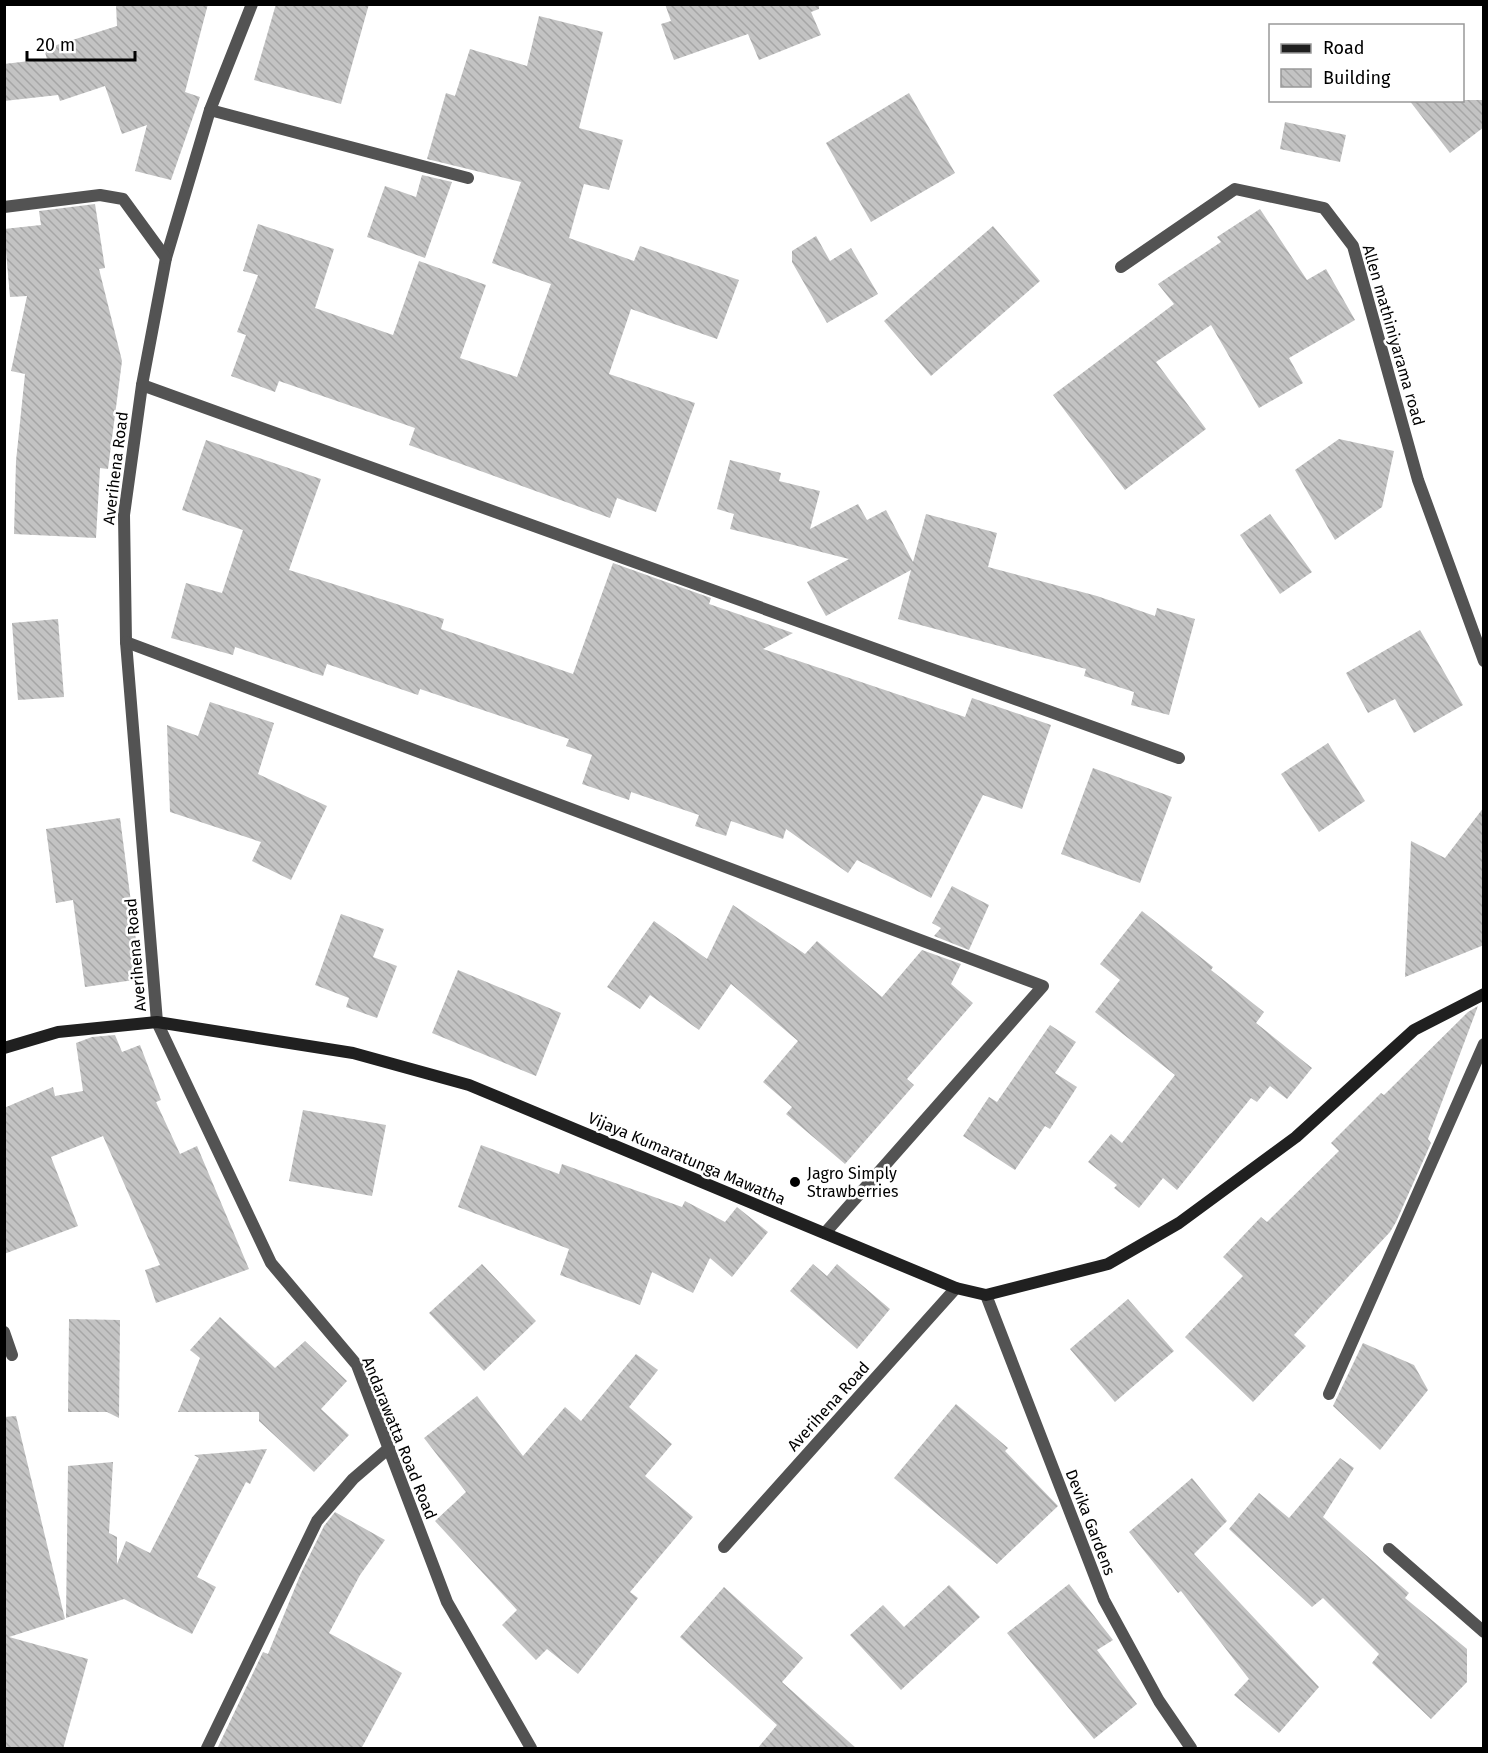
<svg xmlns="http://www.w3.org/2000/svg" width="1488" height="1753" viewBox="0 0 1488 1753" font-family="'Fira Sans',sans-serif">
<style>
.building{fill:url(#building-back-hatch)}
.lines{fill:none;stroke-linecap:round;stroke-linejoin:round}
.minor{stroke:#535353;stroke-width:12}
.secondary{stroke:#202020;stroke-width:12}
.poi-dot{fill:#000;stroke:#fff;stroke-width:2}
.labels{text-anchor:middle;stroke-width:5;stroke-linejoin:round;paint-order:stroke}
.street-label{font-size:16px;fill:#000;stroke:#fff}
.poi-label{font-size:16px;fill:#000;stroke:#fff;text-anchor:start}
</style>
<defs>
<pattern id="building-back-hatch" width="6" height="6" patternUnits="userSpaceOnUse" patternTransform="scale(1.5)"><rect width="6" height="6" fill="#c3c3c3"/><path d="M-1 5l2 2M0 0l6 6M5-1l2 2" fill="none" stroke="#a6a6a6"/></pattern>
</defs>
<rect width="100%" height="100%" fill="#fff"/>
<!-- building -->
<g class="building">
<path d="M 116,4 L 208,4 L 185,92 L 200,97 L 171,180 L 135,171 L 147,125 L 122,134 L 105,86 L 60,101 L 58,95 L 4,101 L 4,64 L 47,59 L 44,49 L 117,26 Z"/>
<path d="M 276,4 L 369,4 L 341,104 L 254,80 Z"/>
<path d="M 665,4 L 819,4 L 819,9 L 811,12 L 821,35 L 759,60 L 748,34 L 674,60 L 661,24 L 671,21 Z"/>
<path d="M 539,16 L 603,32 L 579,128 L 623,140 L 609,190 L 584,184 L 569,238 L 634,261 L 640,246 L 739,280 L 717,339 L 631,309 L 609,374 L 695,403 L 656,512 L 617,498 L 610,518 L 409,445 L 415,428 L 279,381 L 275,392 L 231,376 L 246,335 L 237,332 L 258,275 L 243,271 L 258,224 L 334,249 L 315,308 L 393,335 L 419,261 L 486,285 L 460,358 L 517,377 L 551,284 L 492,263 L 521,182 L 427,159 L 446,93 L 455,96 L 470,49 L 527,66 Z"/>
<path d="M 909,93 L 955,173 L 871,222 L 826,143 Z"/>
<path d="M 1409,100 L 1484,100 L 1484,127 L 1450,153 Z"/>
<path d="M 1285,122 L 1346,135 L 1340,162 L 1280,149 Z"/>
<path d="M 422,175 L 452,182 L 425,258 L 367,237 L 385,186 L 416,197 Z"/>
<path d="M 95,204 L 105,268 L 99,269 L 122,361 L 108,469 L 100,468 L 96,538 L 14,534 L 16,461 L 25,374 L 11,371 L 27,296 L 10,297 L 4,229 L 41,225 L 39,211 Z"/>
<path d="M 1260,209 L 1307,280 L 1326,269 L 1355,320 L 1289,358 L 1303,383 L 1259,408 L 1211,325 L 1156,362 L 1206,429 L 1125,490 L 1053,395 L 1174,304 L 1158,284 L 1221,242 L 1217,237 Z"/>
<path d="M 993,226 L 1040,281 L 931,376 L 884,321 Z"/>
<path d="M 816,236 L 830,261 L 851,248 L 878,294 L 827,323 L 792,262 L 792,251 Z"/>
<path d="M 1339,439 L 1394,451 L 1382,507 L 1335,540 L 1295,470 Z"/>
<path d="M 206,440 L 321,479 L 289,570 L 444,619 L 441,629 L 573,674 L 613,563 L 711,598 L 709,604 L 793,633 L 763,649 L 965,717 L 972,698 L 1051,725 L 1022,809 L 983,795 L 931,898 L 857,860 L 848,873 L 786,829 L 783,839 L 731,821 L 726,836 L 695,826 L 699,815 L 631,792 L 629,800 L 582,784 L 592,755 L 566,746 L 569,739 L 420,689 L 418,695 L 327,664 L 323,676 L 235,647 L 233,655 L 171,638 L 186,583 L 222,593 L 243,530 L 182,510 Z"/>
<path d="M 730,460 L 781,473 L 779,481 L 820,491 L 810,529 L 858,504 L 867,520 L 886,510 L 913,562 L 926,514 L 997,533 L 988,567 L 1097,596 L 1155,616 L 1157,608 L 1195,619 L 1169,715 L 1131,705 L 1134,692 L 1084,676 L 1086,669 L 898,619 L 911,570 L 826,616 L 807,582 L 849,559 L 730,529 L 734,514 L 717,509 Z"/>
<path d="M 1270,514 L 1312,572 L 1280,594 L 1240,535 Z"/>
<path d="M 58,619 L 64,697 L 18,700 L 12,623 Z"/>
<path d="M 1420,630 L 1463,705 L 1414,733 L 1395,699 L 1368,713 L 1346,673 Z"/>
<path d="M 210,702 L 274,723 L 258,774 L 327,806 L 291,880 L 252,861 L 261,842 L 170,812 L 167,725 L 198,736 Z"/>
<path d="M 1328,743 L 1365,801 L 1319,832 L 1281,774 Z"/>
<path d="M 1093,768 L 1172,797 L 1140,883 L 1061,854 Z"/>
<path d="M 1484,807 L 1484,945 L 1405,977 L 1411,841 L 1445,858 Z"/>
<path d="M 120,818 L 141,979 L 85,987 L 73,900 L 56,903 L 46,829 Z"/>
<path d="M 952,886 L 989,905 L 969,950 L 934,936 L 941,928 L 932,923 Z"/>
<path d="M 733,905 L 805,954 L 817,941 L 882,997 L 922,950 L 961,964 L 951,984 L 973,1003 L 907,1079 L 914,1085 L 845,1164 L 786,1114 L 792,1107 L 763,1082 L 798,1041 L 731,984 L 699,1030 L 650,995 L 640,1009 L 607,987 L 654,921 L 707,959 Z"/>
<path d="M 1142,911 L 1213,967 L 1211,970 L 1264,1012 L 1256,1023 L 1312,1068 L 1287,1099 L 1270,1086 L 1257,1102 L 1251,1098 L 1177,1190 L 1163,1178 L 1139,1208 L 1114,1188 L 1117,1185 L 1088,1162 L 1111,1134 L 1122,1143 L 1175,1075 L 1095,1012 L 1120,980 L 1100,964 Z"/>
<path d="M 341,914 L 384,929 L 373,957 L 397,966 L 377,1018 L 346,1007 L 349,998 L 315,985 Z"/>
<path d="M 458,970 L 561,1013 L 536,1076 L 432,1033 Z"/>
<path d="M 1478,1006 L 1428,1139 L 1431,1143 L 1396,1222 L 1390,1232 L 1294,1335 L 1306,1346 L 1253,1402 L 1185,1337 L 1243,1276 L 1223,1257 L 1261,1217 L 1267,1222 L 1339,1151 L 1331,1143 L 1381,1093 L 1384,1095 L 1468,1012 Z"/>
<path d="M 1050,1025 L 1076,1042 L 1055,1073 L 1077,1087 L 1050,1129 L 1045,1126 L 1015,1170 L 963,1136 L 989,1097 L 997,1102 Z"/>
<path d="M 115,1035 L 122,1052 L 140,1045 L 161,1100 L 156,1102 L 180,1154 L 197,1146 L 249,1269 L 156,1303 L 145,1270 L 160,1265 L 103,1136 L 51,1157 L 78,1226 L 4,1254 L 4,1108 L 53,1087 L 55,1096 L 83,1091 L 76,1043 L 92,1037 Z"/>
<path d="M 303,1110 L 386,1125 L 372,1196 L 289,1181 Z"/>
<path d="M 481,1145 L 559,1174 L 562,1164 L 682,1207 L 685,1201 L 725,1222 L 737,1207 L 768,1232 L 732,1277 L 710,1258 L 693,1293 L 652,1272 L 640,1305 L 560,1275 L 569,1249 L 458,1207 Z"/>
<path d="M 482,1264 L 536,1321 L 484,1371 L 429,1313 Z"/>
<path d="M 813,1264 L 827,1276 L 837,1264 L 890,1309 L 857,1349 L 790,1291 Z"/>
<path d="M 1128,1299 L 1174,1351 L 1115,1402 L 1070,1349 Z"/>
<path d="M 220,1317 L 275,1368 L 305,1341 L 347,1381 L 321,1409 L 349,1435 L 314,1472 L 259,1421 L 259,1412 L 178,1412 L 200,1358 L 190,1350 Z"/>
<path d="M 69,1319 L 120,1320 L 119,1418 L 107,1412 L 68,1412 Z"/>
<path d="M 1363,1343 L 1414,1365 L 1428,1390 L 1380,1450 L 1333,1406 Z"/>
<path d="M 636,1354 L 658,1370 L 629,1407 L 672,1444 L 645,1476 L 693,1517 L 630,1592 L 638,1598 L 578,1674 L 547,1649 L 536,1660 L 502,1625 L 517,1610 L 435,1521 L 466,1492 L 424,1438 L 477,1396 L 523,1456 L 565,1407 L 581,1421 Z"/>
<path d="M 956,1404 L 1008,1448 L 1005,1451 L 1058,1506 L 997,1564 L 894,1478 Z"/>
<path d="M 16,1416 L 65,1619 L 9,1637 L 88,1659 L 63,1749 L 4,1749 L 4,1417 Z"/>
<path d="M 267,1449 L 250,1484 L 246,1482 L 197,1577 L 216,1587 L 192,1634 L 124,1599 L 66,1618 L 68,1466 L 113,1462 L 109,1533 L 117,1537 L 117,1564 L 126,1541 L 150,1553 L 199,1458 L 194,1455 Z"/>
<path d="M 1340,1458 L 1354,1468 L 1323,1517 L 1409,1593 L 1405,1598 L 1467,1649 L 1467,1682 L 1431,1719 L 1372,1663 L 1379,1654 L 1323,1598 L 1312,1607 L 1229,1529 L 1259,1493 L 1289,1518 Z"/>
<path d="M 1192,1478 L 1227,1521 L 1194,1554 L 1319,1687 L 1279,1733 L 1234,1695 L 1249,1679 L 1181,1591 L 1178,1593 L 1129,1532 Z"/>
<path d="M 335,1512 L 385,1540 L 360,1575 L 329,1633 L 402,1673 L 361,1749 L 217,1749 L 263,1652 L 268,1654 L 301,1573 L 324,1526 Z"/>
<path d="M 1069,1584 L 1113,1640 L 1097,1650 L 1137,1704 L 1094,1739 L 1007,1633 Z"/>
<path d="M 949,1585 L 980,1617 L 901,1690 L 850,1635 L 883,1605 L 904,1627 Z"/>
<path d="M 724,1587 L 803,1658 L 782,1682 L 857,1749 L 757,1749 L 777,1725 L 680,1637 Z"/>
</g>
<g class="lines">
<!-- minor -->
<g class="minor">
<path d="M 252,4 L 210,110 L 166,258 L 142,385 L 124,515 L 126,642 L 157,1022 L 271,1263 L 357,1365 L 447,1602 L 531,1748"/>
<path d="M 210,110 L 468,178"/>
<path d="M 4,207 L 100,195 L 123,199 L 166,258"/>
<path d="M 1121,267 L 1235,189 L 1324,208 L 1353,246 L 1418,480 L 1484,661"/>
<path d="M 142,385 L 1179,758"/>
<path d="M 126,642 L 1043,986 L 825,1233"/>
<path d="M 986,1295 L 1104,1600 L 1159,1701 L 1191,1748"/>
<path d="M 4,1332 L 12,1355"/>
<path d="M 1329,1394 L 1484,1044"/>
<path d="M 724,1547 L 956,1288"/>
<path d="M 1389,1549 L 1484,1632"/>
<path d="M 207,1748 L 317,1521 L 353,1479 L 389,1448"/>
</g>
<!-- secondary -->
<path class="secondary" d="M 4,1048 L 58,1032 L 157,1022 L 353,1053 L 469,1085 L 956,1288 L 986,1295 L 1108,1264 L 1179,1223 L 1296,1137 L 1414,1030 L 1484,994"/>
</g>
<!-- markers -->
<circle class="poi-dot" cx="795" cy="1182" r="6"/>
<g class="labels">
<!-- street labels -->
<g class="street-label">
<text transform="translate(1394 335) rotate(74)" y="6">Allen mathiniyarama road</text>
<text transform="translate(115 468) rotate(-83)" y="6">Averihena Road</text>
<text transform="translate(135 955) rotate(-95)" y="6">Averihena Road</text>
<text transform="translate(687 1158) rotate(23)" y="6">Vijaya Kumaratunga Mawatha</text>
<text transform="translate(828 1406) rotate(-48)" y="6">Averihena Road</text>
<text transform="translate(400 1438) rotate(68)" y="6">Andarawatta Road Road</text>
<text transform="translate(1091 1522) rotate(69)" y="6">Devika Gardens</text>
</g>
<!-- poi labels -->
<g class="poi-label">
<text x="807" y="1179">Jagro Simply<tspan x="807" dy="18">Strawberries</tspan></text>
</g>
</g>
<!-- border -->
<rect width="1488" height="1753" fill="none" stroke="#000000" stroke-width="12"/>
<!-- legend -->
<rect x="1269" y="24" width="195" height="78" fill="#ffffff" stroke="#999999" stroke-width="1.5"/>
<rect x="1281" y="44" width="30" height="9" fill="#202020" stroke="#999999" stroke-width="1.5"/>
<text x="1323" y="54" font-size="18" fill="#000000">Road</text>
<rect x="1281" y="69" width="30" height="18" fill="url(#building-back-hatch)" stroke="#999999" stroke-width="1.5"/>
<text x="1323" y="84" font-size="18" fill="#000000">Building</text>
<!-- scale -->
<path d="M27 51v9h108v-9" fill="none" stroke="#000000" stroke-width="3"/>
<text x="36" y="51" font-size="18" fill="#000000" stroke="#ffffff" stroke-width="4.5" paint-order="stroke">20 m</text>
</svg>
